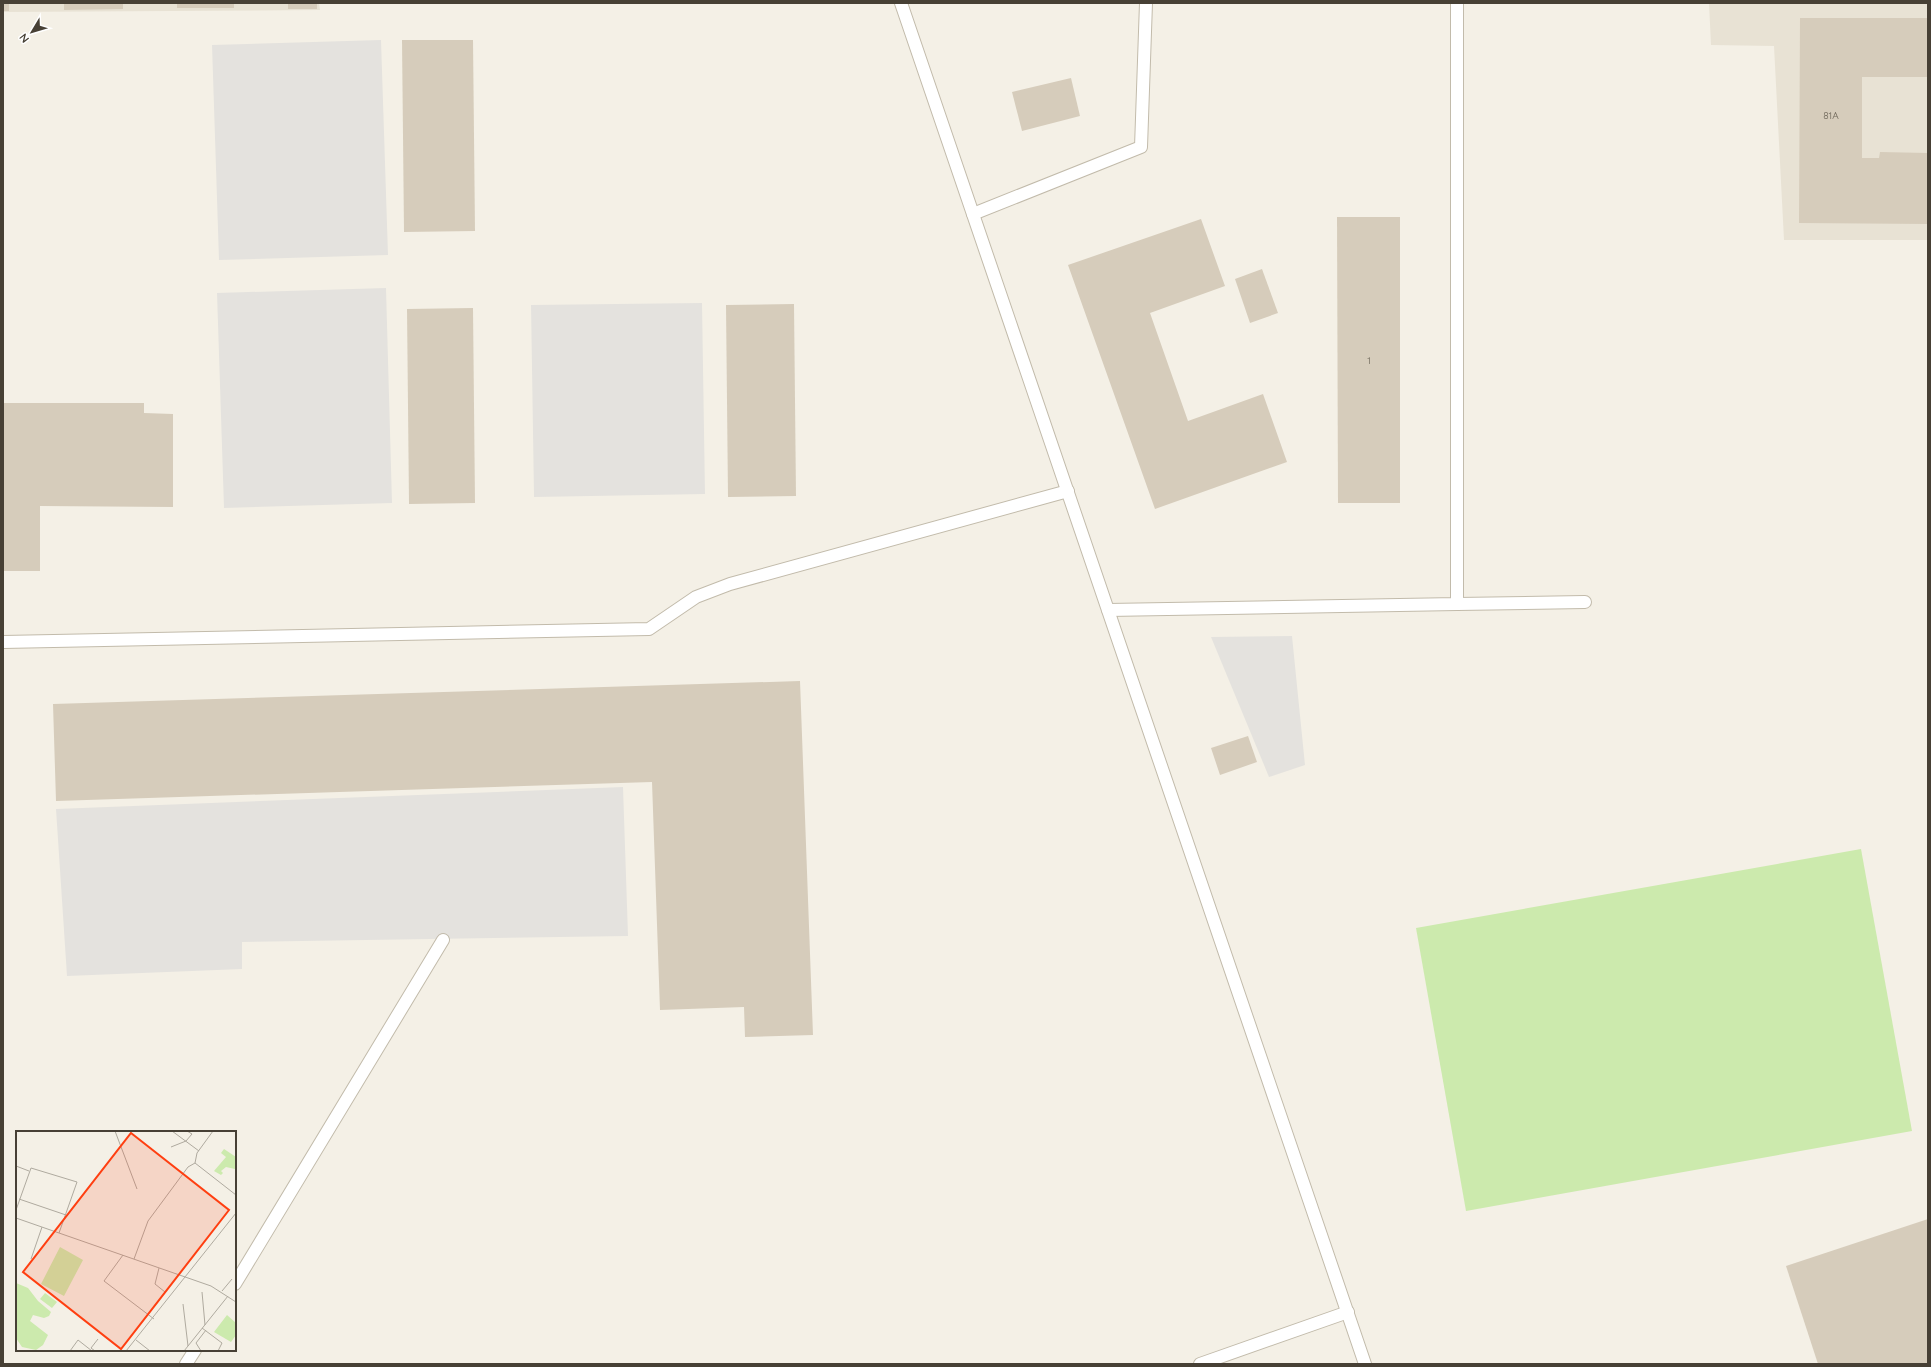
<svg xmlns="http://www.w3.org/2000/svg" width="1931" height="1367" viewBox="0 0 1931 1367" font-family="Quicksand,sans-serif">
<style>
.residential{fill:#e8e2d4}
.green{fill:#cceaad}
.parking{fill:#e4e2de}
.building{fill:#d6ccbb}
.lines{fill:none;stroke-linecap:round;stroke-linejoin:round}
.lane-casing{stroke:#c2bbab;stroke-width:14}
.lane{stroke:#fff;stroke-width:12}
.labels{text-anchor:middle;stroke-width:3;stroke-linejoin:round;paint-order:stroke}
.number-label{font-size:10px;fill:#6b6356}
.inset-road{fill:none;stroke:#afaa9f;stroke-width:1}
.view{fill:#ff3f11;fill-opacity:0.15;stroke:#ff3f11;stroke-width:2}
.inset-edge{fill:none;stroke:#474035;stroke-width:2}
</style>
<rect width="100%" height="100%" fill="#f4f0e6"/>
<!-- residential -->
<g class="residential">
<path d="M 3,3 L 319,3 L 320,10 L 3,12 Z"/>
<path d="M 1709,3 L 1928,3 L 1928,240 L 1784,240 L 1774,46 L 1711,45 Z"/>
</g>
<!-- green -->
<path class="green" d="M 1861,849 L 1912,1131 L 1466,1211 L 1416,928 Z"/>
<!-- parking -->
<g class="parking">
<path d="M 381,40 L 388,255 L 219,260 L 212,45 Z"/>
<path d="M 386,288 L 392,503 L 224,508 L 217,293 Z"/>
<path d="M 702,303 L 705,494 L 534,497 L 531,305 Z"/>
<path d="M 1292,636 L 1305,765 L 1269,777 L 1211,637 Z"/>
<path d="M 623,787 L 628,936 L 242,942 L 242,969 L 67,976 L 56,809 Z"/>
</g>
<!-- building -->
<g class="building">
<rect x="3" y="3" width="6" height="8"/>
<path d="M 64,3 L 123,3 L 123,9 L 64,10 Z"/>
<rect x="177" y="3" width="57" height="5"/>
<rect x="288" y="3" width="29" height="6"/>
<path d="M 1800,18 L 1928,18 L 1928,77 L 1862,77 L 1862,158 L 1879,158 L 1880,152 L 1928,153 L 1928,224 L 1799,223 Z"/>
<path d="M 402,40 L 473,40 L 475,231 L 404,232 Z"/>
<path d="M 1071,78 L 1080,116 L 1022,131 L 1012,92 Z"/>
<path d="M 1337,217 L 1400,217 L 1400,503 L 1338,503 Z"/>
<path d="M 1201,219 L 1225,286 L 1150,313 L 1188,421 L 1263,394 L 1287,462 L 1155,509 L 1068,265 Z"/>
<path d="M 1262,269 L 1278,313 L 1250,323 L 1235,279 Z"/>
<path d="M 794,304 L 796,496 L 728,497 L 726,305 Z"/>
<path d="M 473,308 L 475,503 L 409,504 L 407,309 Z"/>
<path d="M 3,403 L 144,403 L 144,413 L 173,414 L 173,507 L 40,506 L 40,571 L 3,571 Z"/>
<path d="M 800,681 L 813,1035 L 745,1037 L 744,1007 L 660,1010 L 652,782 L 56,801 L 53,704 Z"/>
<path d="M 1248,736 L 1257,762 L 1220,775 L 1211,748 Z"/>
<path d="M 1928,1219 L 1928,1364 L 1818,1364 L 1786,1266 Z"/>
</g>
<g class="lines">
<defs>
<g id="lane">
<path d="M 901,3 L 1365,1364"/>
<path d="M 973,214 L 1141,147 L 1146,3"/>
<path d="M 1457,604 L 1585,602"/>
<path d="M 1108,610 L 1457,604 L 1457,3"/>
<path d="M 3,642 L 649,629 L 696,597 L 730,584 L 1068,491"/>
<path d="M 235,1284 L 443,940"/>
<path d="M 186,1364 L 195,1350"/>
<path d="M 1200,1364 L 1348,1312"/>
</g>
</defs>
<!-- lane casing -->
<use href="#lane" class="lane-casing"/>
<!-- lane -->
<use href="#lane" class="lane"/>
</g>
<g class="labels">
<!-- number labels -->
<g class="number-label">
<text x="1831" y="119">81A</text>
<text x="1369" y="364">1</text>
</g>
</g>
<!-- overview -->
<g transform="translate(16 1131)">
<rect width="220" height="220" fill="#f4f0e6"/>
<path d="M 208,18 L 220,26 L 219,38 L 210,36 L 205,40 L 207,42 L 205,44 L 198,40 L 210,26 L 205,22 ZM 44,116 L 67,129 L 48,165 L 25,153 ZM 0,152 L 12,157 L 22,170 L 35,181 L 33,185 L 28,187 L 17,184 L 14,190 L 32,204 L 27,214 L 20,219 L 6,216 L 0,207 ZM 29,162 L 41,171 L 36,177 L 24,168 ZM 211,184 L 220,192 L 220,204 L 215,211 L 198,201 Z" fill="#cceaad"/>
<path class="inset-road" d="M 99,0 L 121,58M 156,0 L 183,20M 197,0 L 181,22 L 179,32 L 220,64M 155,16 L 170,10 L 176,3 L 171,0M 0,35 L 13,40M 3,68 L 50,84M 0,79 L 15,37 L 61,51 L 43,102M 0,87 L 195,155 L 220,171M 107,124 L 88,150 L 138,188M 15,128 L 26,96M 118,128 L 132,90 L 172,36 L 179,32M 143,137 L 139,153 L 149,161M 206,160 L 216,148M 186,161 L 189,194M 167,173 L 172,215M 186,197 L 206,212 L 202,220M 120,209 L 134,220M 54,220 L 62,209 L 76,220M 79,220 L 75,217 L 82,208M 110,220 L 220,82M 168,220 L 212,165M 185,220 L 180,212 L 190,199"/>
<path class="view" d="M 115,2 L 213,79 L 105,218 L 7,141 Z"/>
<rect width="220" height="220" class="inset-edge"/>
</g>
<!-- border -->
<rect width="1931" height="1367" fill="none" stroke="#474035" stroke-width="8"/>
<!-- north arrow -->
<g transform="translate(32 32) rotate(232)" stroke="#ffffff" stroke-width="3" paint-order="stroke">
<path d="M0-3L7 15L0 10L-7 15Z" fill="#474035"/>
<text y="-6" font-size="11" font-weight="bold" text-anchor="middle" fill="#474035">N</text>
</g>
</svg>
